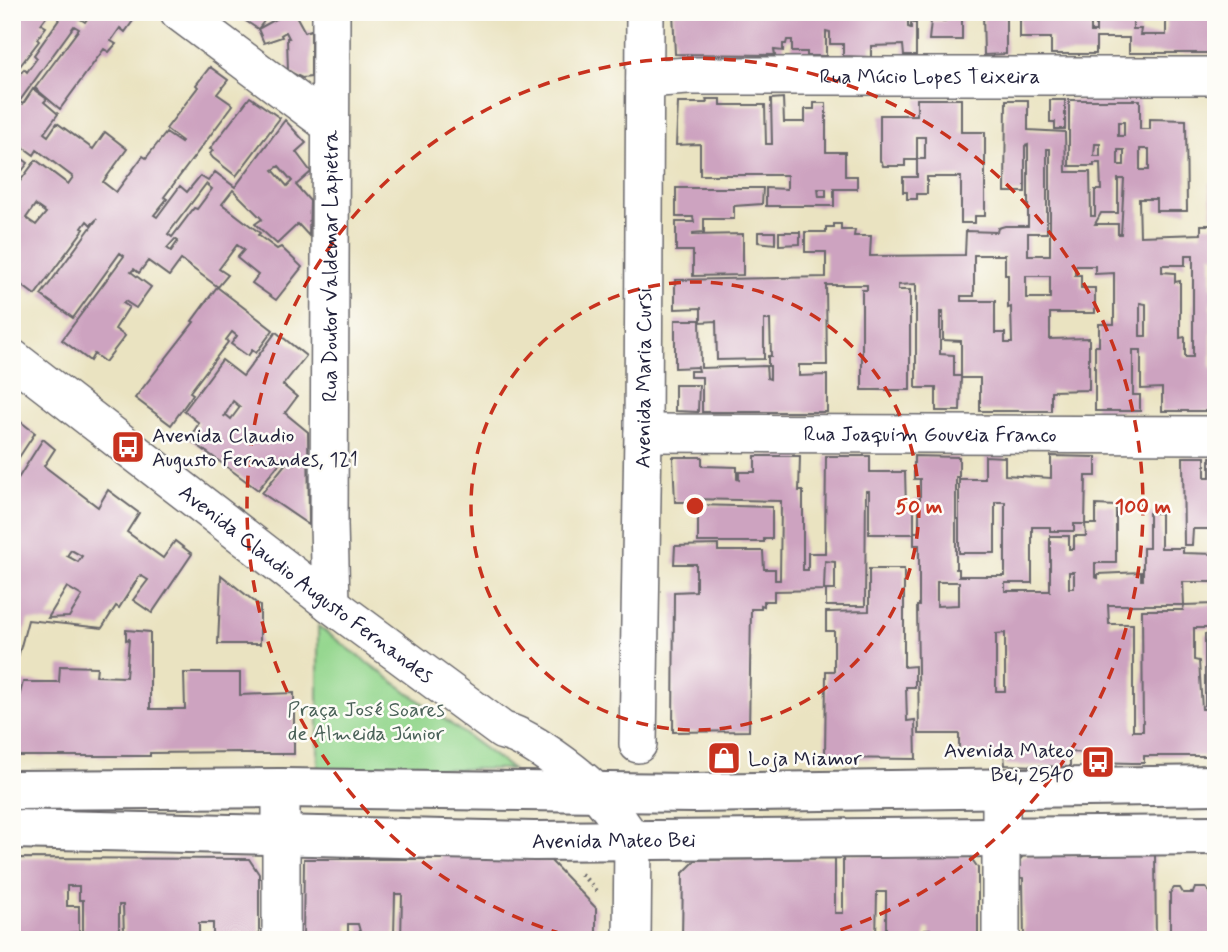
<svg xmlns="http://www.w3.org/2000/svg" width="1228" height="952" viewBox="0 0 1228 952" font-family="Mynerve,sans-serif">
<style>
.green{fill:#95d78f;stroke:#5c7c65;stroke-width:2}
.building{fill:#cda3c0;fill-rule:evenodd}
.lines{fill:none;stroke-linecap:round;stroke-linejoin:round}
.minor-casing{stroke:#68666a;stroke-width:40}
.major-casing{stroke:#68666a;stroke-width:42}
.path{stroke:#68666a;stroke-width:4.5;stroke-dasharray:2 5;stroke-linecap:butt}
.minor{stroke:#fff;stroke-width:37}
.major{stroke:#fff;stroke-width:38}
.ring{fill:none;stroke:#c8321e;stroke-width:3.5;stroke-dasharray:12 9}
.labels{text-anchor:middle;stroke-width:5;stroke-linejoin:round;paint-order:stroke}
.street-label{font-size:21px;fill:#22223b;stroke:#fdfcf7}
.poi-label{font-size:21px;fill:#22223b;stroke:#fdfcf7;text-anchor:start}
.park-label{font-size:21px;fill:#4a6158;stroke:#fdfcf7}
.centre{fill:#c8321e;stroke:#fdfcf7;stroke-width:3.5}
.ring-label{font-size:21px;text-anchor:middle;font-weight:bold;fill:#c8321e;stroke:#fdfcf7;stroke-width:5;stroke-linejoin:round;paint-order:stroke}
</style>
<rect width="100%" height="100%" fill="#fdfcf7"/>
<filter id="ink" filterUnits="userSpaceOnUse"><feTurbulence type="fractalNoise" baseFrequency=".0143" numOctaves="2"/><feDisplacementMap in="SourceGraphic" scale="14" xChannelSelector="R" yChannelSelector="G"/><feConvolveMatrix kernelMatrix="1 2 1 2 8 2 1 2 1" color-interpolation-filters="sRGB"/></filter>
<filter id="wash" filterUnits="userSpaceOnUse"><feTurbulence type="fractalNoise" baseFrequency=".00686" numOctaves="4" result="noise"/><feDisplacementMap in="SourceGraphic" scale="28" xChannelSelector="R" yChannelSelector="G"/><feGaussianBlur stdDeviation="1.57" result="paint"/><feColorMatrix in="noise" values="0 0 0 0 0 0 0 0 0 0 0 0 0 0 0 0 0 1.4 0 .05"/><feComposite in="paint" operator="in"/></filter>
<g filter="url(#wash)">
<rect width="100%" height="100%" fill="#eae3c1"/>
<!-- green -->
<path class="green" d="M 318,626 L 512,769 L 318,769 Z"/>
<g id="blocks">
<!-- building -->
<g class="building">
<path d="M 12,12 L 50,12 L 41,24 L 46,27 L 37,39 L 39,41 L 20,66 L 17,64 L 12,70 L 12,33 L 15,30 L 12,28 Z"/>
<path d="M 59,12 L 84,12 L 79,18 L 85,22 L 92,12 L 138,14 L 125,32 L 120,28 L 111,41 L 116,44 L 109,52 L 104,49 L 60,109 L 35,88 L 79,29 L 74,26 L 19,102 L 23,104 L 33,89 L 47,99 L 44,102 L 58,114 L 44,133 L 48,136 L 57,123 L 93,149 L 105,132 L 127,149 L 103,182 L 116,192 L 143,156 L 146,158 L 166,133 L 181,143 L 182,141 L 166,129 L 198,87 L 196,85 L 210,67 L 228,80 L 217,94 L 233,105 L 164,197 L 167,199 L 154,215 L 157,217 L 180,186 L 187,192 L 200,176 L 208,181 L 215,172 L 235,187 L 285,120 L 306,143 L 296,152 L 311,172 L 296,185 L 310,201 L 309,236 L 298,224 L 277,244 L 255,224 L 262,219 L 233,190 L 222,204 L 260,233 L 258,235 L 277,249 L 281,247 L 302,267 L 276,300 L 252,283 L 258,275 L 237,258 L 244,250 L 237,245 L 219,269 L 228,275 L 218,287 L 181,260 L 169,276 L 148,261 L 139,273 L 134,269 L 131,272 L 151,287 L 136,308 L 125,301 L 123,303 L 129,307 L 115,329 L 125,336 L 105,362 L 94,354 L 90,361 L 62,340 L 124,256 L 120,253 L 73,318 L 41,295 L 97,219 L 91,225 L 87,221 L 82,228 L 84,229 L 35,295 L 12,278 L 12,192 L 36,160 L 68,184 L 73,177 L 37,150 L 34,155 L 20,145 L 12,156 L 12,78 L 16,80 L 24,69 L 27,72 L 37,58 L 34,55 L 63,14 ZM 279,166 L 292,181 L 287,186 L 273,170 ZM 206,184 L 212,189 L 197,209 L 194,208 L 172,237 L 168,234 ZM 35,205 L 46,213 L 36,225 L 26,218 ZM 175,239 L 178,241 L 171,251 L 167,248 Z"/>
<path d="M 232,12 L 271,12 L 258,29 Z"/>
<path d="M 275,12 L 294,12 L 305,32 L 311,30 L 311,77 L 302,78 L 288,71 L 287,38 L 289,38 L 286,32 L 281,35 L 282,37 L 264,43 L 258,29 L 278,18 Z"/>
<path d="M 673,12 L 908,12 L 908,27 L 911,28 L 911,23 L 916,23 L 916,56 L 904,56 L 903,45 L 871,46 L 871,57 L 843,56 L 843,44 L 830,44 L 830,32 L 826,31 L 826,56 L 807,56 L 807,52 L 792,52 L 792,40 L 787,40 L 786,44 L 783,44 L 783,51 L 774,50 L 775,55 L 675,54 Z"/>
<path d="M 945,12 L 962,12 L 962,40 L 929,40 L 931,21 L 945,21 Z"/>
<path d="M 983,12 L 1006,12 L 1006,54 L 984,55 Z"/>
<path d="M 1020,12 L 1038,12 L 1038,15 L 1045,15 L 1044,12 L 1091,12 L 1091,32 L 1096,32 L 1096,12 L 1133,12 L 1133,29 L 1141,29 L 1140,35 L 1166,35 L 1166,12 L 1216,12 L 1216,53 L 1129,53 L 1129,38 L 1096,38 L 1096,54 L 1051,54 L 1051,38 L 1020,38 Z"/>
<rect x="1144" y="12" width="18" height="4"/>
<path d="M 250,97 L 280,118 L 236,176 L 213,158 L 210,154 L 213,150 L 210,149 Z"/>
<path d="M 783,98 L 784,122 L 805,122 L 805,109 L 814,109 L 814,103 L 826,103 L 826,152 L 845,152 L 845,176 L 857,176 L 857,189 L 834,189 L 834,206 L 766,206 L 766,188 L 787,189 L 787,175 L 700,175 L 700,144 L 676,145 L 678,103 L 707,103 L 706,99 L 721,99 L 721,105 L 765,105 L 766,144 L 772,144 L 771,99 ZM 818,189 L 826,189 L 826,197 L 819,197 Z"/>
<path d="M 917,99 L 961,99 L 961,132 L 985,132 L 985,216 L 975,216 L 975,223 L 961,223 L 961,177 L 927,177 L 927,194 L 917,194 L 917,199 L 907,199 L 907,192 L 903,192 L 903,177 L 917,177 L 917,160 L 905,160 L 905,166 L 883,166 L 882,162 L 880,161 L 880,115 L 917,115 ZM 917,137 L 925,137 L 925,159 L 917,159 Z"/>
<path d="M 1006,100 L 1028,100 L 1028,130 L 1065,132 L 1066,172 L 1090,172 L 1091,216 L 1095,216 L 1095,190 L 1101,190 L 1100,163 L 1094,163 L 1094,166 L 1069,166 L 1069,100 L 1140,100 L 1140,129 L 1150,129 L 1150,119 L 1186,120 L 1187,211 L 1156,211 L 1156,199 L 1139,199 L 1140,236 L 1201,234 L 1201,225 L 1216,225 L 1216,256 L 1211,255 L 1211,287 L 1216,287 L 1216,300 L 1211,300 L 1211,368 L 1216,368 L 1216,411 L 1162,411 L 1162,388 L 1141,389 L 1141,350 L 1133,350 L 1133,395 L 1140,395 L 1140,411 L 1095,411 L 1095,346 L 1099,346 L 1099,324 L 1114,324 L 1114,273 L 1095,274 L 1095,266 L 1075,266 L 1075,275 L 1081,275 L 1081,288 L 1095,288 L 1095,313 L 1050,313 L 1050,339 L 1089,338 L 1089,390 L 1051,391 L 1051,411 L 980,411 L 980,378 L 961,378 L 961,341 L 943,340 L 943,312 L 940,312 L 940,354 L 954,355 L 954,376 L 961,376 L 960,411 L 936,411 L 936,388 L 916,388 L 916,284 L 898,285 L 898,290 L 910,290 L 910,390 L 862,390 L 862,290 L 867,290 L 867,285 L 826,285 L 827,365 L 799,365 L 799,376 L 827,375 L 827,412 L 702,412 L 702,377 L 690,377 L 690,371 L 699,371 L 698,367 L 675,368 L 675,320 L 700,320 L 701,368 L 766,366 L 767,378 L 770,379 L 770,366 L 768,366 L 768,356 L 771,356 L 770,320 L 764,320 L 764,359 L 717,360 L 716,321 L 701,322 L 701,308 L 675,309 L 675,280 L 826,277 L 826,252 L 805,252 L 805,232 L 826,232 L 826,227 L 834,227 L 834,224 L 841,224 L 841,230 L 855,230 L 854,236 L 871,236 L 870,256 L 965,255 L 966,231 L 997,232 L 998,228 L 1005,226 L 1028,226 L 1028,145 L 1025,146 L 1025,192 L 1005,192 ZM 1118,122 L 1124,122 L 1124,136 L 1118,136 ZM 1095,144 L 1100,144 L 1100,156 L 1094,156 ZM 1047,149 L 1050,149 L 1050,255 L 1028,255 L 1028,233 L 1047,233 ZM 1140,149 L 1149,149 L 1149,170 L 1140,170 ZM 1118,150 L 1124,150 L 1124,165 L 1118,165 ZM 1118,179 L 1124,179 L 1121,234 L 1118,234 L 1118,224 L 1095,224 L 1101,213 L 1118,213 ZM 974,255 L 1005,255 L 1005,275 L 1008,275 L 1008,308 L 1011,307 L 1012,343 L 1005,343 L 1005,333 L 995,333 L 995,301 L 961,301 L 961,296 L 974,296 ZM 1185,255 L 1193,255 L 1193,357 L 1185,357 L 1185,337 L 1180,338 L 1180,281 L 1175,282 L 1175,273 L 1162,272 L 1162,265 L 1185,265 ZM 1026,276 L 1050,276 L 1050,298 L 1026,298 ZM 1140,303 L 1146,304 L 1146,336 L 1140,336 Z"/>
<path d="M 1050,100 L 1065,100 L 1065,129 L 1055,129 L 1055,122 L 1050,122 Z"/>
<path d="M 16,154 L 28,163 L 12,184 L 12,159 Z"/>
<path d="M 1209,183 L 1216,183 L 1216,215 L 1212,215 Z"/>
<path d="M 676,188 L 763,188 L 762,204 L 734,206 L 734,219 L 704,219 L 704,232 L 693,233 L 693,235 L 743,234 L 743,275 L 693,276 L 693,251 L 676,251 L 676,222 L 694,222 L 693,217 L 676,217 Z"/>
<path d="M 758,232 L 775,232 L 775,244 L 758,242 Z"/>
<path d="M 779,232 L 800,232 L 800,244 L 779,245 Z"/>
<path d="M 217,287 L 273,330 L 256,353 L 252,350 L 248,356 L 231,344 L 237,336 L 232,332 L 226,340 L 228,342 L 190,392 L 193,394 L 171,425 L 135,398 L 194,322 L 192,321 Z"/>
<path d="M 276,332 L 306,356 L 283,385 L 297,397 L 285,413 L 308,432 L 309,525 L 262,493 L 287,462 L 283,459 L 258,490 L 189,439 L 199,423 L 184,411 L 222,360 L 243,376 ZM 233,401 L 240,407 L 231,419 L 225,414 L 224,417 Z"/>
<path d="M 675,385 L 699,385 L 698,412 L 675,411 Z"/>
<path d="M 12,415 L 35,433 L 12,468 Z"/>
<path d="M 43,439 L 55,449 L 44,466 L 98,507 L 108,490 L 139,513 L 127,532 L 163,558 L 175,541 L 192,554 L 152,613 L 133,600 L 148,580 L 140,575 L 119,608 L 116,606 L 102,628 L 28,620 L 13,676 L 12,488 ZM 71,550 L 82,556 L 78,562 L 67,556 ZM 67,587 L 82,596 L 69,617 L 48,618 Z"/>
<path d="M 755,456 L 800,456 L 799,491 L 803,491 L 803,570 L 808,570 L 808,553 L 825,553 L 826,456 L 870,456 L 870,472 L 905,472 L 906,507 L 914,507 L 914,534 L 869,534 L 869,491 L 866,491 L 865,606 L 826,606 L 826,590 L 835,590 L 835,562 L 825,561 L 824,590 L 774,591 L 774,601 L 764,601 L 764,606 L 761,605 L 761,609 L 751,609 L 749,731 L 673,732 L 674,592 L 696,591 L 696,564 L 674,564 L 675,546 L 718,545 L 718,551 L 763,551 L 764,569 L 775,569 L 775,580 L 780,580 L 781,501 L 694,499 L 694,502 L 675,502 L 673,457 L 702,457 L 702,466 L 737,467 L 737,479 L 739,480 L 739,472 L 755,472 Z"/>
<path d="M 914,456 L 959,457 L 959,477 L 956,477 L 956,569 L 959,569 L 959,576 L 1005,576 L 1005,502 L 995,502 L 995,553 L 959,553 L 959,479 L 985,479 L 985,456 L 1005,457 L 1005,475 L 1051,478 L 1051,456 L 1096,457 L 1096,476 L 1086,476 L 1085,524 L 1096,524 L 1096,505 L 1116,506 L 1116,563 L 1095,563 L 1095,577 L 1098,578 L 1098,574 L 1141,572 L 1141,580 L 1143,580 L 1143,548 L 1149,548 L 1149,513 L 1161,513 L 1161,548 L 1183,548 L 1183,553 L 1216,554 L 1216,582 L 1183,582 L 1184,605 L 1108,605 L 1109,624 L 1133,624 L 1133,731 L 1143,731 L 1142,610 L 1183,610 L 1184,605 L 1216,604 L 1216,628 L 1194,628 L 1194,660 L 1199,661 L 1202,709 L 1205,709 L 1205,634 L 1216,634 L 1216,756 L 1144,756 L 1144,763 L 1132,763 L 1095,762 L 1095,753 L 1070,752 L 1070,767 L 1005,765 L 1004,753 L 959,753 L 959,734 L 919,734 L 917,606 L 919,606 L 919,545 L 914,545 L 914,532 L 919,532 L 919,508 L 914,507 L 914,500 L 920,499 L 920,479 L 914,479 ZM 1074,524 L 1085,524 L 1086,536 L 1074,536 L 1074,549 L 1069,549 L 1069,536 L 1050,536 L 1050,591 L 1005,591 L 1005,583 L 1032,583 L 1032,527 L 1050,527 L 1050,531 L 1074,531 ZM 1069,572 L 1074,572 L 1074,588 L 1069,588 ZM 937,582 L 959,582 L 959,605 L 937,606 ZM 1005,633 L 1005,691 L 996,691 L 996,634 Z"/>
<path d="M 1183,457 L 1205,457 L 1205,477 L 1210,477 L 1210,457 L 1216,457 L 1216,529 L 1193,529 L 1192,545 L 1184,545 Z"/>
<path d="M 698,505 L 772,507 L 772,539 L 764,539 L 764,542 L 698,542 Z"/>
<path d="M 869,569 L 904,569 L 904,667 L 915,666 L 915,687 L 906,687 L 907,721 L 915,720 L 916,759 L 825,758 L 826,671 L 834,671 L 834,631 L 826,631 L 826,612 L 869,611 Z"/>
<path d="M 221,575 L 260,606 L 260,644 L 218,644 Z"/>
<path d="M 126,630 L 150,632 L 150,709 L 185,709 L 184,673 L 240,673 L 240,695 L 294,693 L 294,754 L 241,754 L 241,752 L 150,753 L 150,756 L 12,756 L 12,724 L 23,682 L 59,682 L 60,666 L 97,667 L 96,676 L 126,677 L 129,639 L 126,640 Z"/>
<path d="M 440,852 L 551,861 L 596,908 L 596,940 L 401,940 L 402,894 L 395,894 L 394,935 L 361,935 L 358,924 L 348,924 L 348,940 L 303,940 L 304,859 L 440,859 Z"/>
<path d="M 843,854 L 969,855 L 978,868 L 978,940 L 930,940 L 930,929 L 925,929 L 925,940 L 886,940 L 886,892 L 877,892 L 876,940 L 682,940 L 683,873 L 696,860 L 835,858 L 835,913 L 843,913 Z"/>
<path d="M 1155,854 L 1156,940 L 1024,940 L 1023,878 L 1017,877 L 1016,864 L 1024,855 Z"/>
<path d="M 12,858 L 249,859 L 259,874 L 259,940 L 213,940 L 213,923 L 199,923 L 199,938 L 197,940 L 83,940 L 83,900 L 79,900 L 79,886 L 67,886 L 67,906 L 79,906 L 79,932 L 68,933 L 68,936 L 12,934 ZM 119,905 L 123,905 L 124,935 L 119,935 Z"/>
<path d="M 1174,888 L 1180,888 L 1183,893 L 1193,893 L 1195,888 L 1206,888 L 1210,893 L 1216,892 L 1216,940 L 1170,940 L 1170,893 Z"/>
</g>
</g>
</g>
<g filter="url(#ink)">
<use href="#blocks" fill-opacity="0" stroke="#68666a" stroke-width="2"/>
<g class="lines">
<defs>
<g id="minor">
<path d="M 179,12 L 330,125"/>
<path id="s1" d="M 645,79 L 688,76 L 1216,76"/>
<path id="s2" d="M 12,358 L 331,604 L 503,731 C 527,735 577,774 596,792 C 610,806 621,825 633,840"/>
<path id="s3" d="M 643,433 L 1216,435"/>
<path id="s4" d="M 331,604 L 329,524 L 331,12"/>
<path id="s5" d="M 638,744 L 643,433 L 645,12"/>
<path d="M 281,788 L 281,940"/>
<path d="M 632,940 L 633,840"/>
<path d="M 1001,940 L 1001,787"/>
</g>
<g id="major">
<path d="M 12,790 L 281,788 L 693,793 L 1216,785"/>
<path id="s6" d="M 12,829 L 534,841 L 1216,835"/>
</g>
</defs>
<!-- minor casing -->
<use href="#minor" class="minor-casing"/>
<!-- major casing -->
<use href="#major" class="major-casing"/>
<!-- path -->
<path class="path" d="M 581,874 L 599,893"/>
<!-- minor -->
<use href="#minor" class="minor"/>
<!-- major -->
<use href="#major" class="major"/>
</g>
</g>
<!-- distance rings -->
<g class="ring">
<circle cx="695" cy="506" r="224"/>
<path d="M583 940A448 448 0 1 1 807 940"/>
</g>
<!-- icons -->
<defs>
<symbol id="bus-square" viewBox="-11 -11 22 22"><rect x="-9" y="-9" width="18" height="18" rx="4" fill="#c8321e" stroke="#fdfcf7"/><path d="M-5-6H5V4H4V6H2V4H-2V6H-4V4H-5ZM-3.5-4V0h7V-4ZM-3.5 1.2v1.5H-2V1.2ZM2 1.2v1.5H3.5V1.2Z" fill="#fff"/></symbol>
<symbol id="shop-square" viewBox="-11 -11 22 22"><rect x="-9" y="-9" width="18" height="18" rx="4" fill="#c8321e" stroke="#fdfcf7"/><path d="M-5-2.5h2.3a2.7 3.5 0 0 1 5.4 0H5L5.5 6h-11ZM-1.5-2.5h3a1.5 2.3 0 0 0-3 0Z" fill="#fff"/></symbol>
</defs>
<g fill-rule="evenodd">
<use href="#bus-square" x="109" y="428" width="38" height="38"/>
<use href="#shop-square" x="705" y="739" width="38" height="38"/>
<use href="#bus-square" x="1079" y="743" width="38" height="38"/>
</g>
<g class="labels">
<!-- street labels -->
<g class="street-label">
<text dy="7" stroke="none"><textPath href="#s1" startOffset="285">Rua Múcio Lopes Teixeira</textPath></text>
<text dy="7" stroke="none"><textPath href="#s4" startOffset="338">Rua Doutor Valdemar Lapietra</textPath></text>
<text dy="7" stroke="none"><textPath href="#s5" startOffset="366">Avenida Maria Cursi</textPath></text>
<text dy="7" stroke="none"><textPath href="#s3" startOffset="287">Rua Joaquim Gouveia Franco</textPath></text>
<text dy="7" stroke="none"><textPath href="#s2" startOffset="371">Avenida Claudio Augusto Fernandes</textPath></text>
<text dy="7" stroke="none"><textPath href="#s6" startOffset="602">Avenida Mateo Bei</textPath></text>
</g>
<!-- poi labels -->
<g class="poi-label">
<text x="152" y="442">Avenida Claudio<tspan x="152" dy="24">Augusto Fernandes, 121</tspan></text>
<text x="1074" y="757" text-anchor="end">Avenida Mateo<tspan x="1074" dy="24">Bei, 2540</tspan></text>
<text x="748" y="765">Loja Miamor</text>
</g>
<!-- park labels -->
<g class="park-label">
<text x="366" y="716">Praça José Soares<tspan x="366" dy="24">de Almeida Júnior</tspan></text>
</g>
</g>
<circle cx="695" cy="506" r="10" class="centre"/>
<g class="ring-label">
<text x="919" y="513">50 m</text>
<text x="1143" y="513">100 m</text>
</g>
<!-- margin -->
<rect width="1228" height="952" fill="none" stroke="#fdfcf7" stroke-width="42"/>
</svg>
